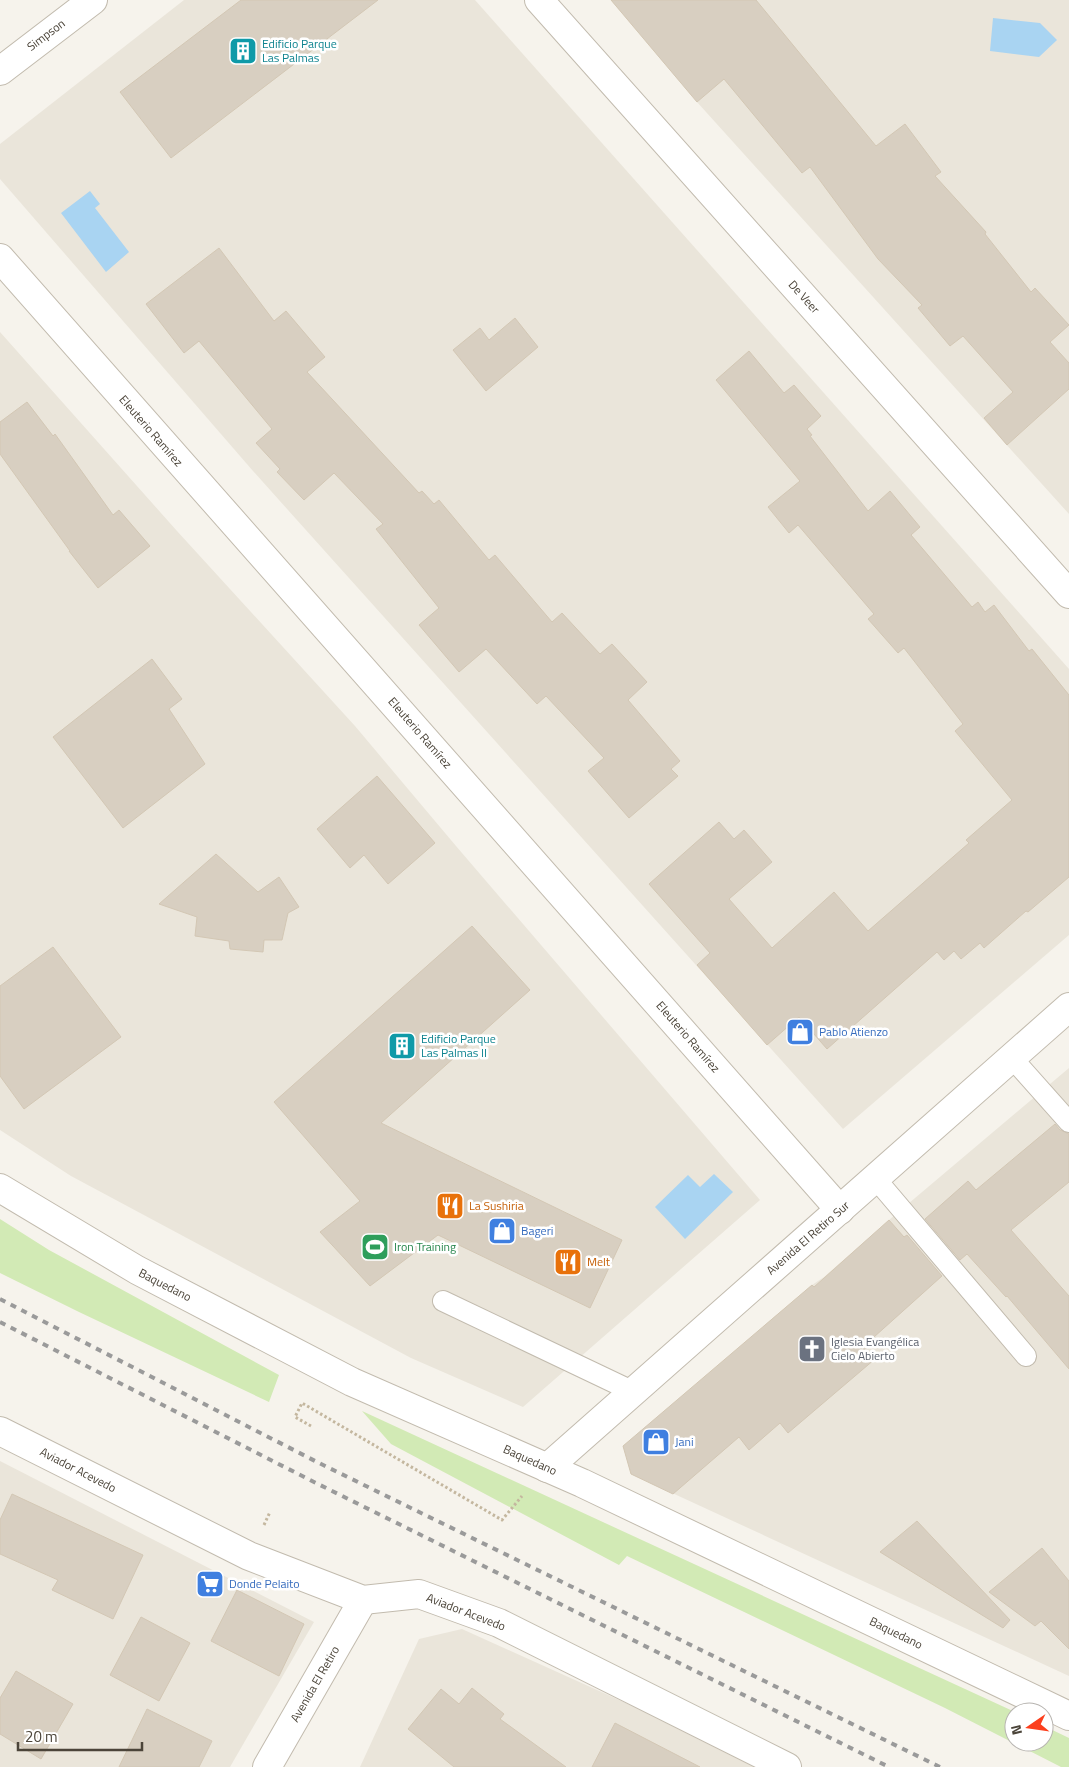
<svg xmlns="http://www.w3.org/2000/svg" width="1069" height="1767" viewBox="0 0 1069 1767" font-family="'Titillium Web',sans-serif">
<style>
.residential{fill:#eae5da}
.green{fill:#d2eab5}
.water{fill:#a9d4f2}
.building{fill:#d8cfc1;stroke:#d3c7b4}
.lines{fill:none;stroke-linecap:round;stroke-linejoin:round}
.service-casing{stroke:#c2bbae;stroke-width:22}
.minor-casing{stroke:#c2bbae;stroke-width:30}
.tertiary-casing{stroke:#c2bbae;stroke-width:30}
.path{stroke:#c4b79f;stroke-width:3;stroke-dasharray:2.5 2.5;stroke-linecap:butt}
.service{stroke:#fff;stroke-width:20}
.minor{stroke:#fff;stroke-width:28}
.tertiary{stroke:#fff;stroke-width:28}
.rail{stroke:#9a9a9a;stroke-width:4;stroke-dasharray:6 6;stroke-linecap:butt}
.labels{text-anchor:middle;stroke-width:5;stroke-linejoin:round;paint-order:stroke}
.street-label{font-size:12px;fill:#4b4439;stroke:#fff}
.culture-label{font-size:12px;fill:#0d838f;stroke:#fff;text-anchor:start}
.shop-label{font-size:12px;fill:#366cbe;stroke:#fff;text-anchor:start}
.food-label{font-size:12px;fill:#c56008;stroke:#fff;text-anchor:start}
.leisure-label{font-size:12px;fill:#27864d;stroke:#fff;text-anchor:start}
.worship-label{font-size:12px;fill:#5b616d;stroke:#fff;text-anchor:start}
</style>
<rect width="100%" height="100%" fill="#f6f3ec"/>
<!-- residential -->
<g class="residential">
<path d="M 184,0 L 475,0 L 1069,669 L 1069,935 L 843,1129 L 253,471 L 0,179 L 0,144 Z"/>
<path d="M 611,0 L 1069,0 L 1069,514 L 697,102 Z"/>
<path d="M 0,332 L 177,531 L 355,726 L 456,846 L 760,1200 L 523,1407 L 411,1358 L 71,1176 L 0,1130 Z"/>
<path d="M 1069,1068 L 1069,1676 L 631,1474 L 623,1446 L 812,1285 L 824,1277 L 889,1220 Z"/>
<path d="M 0,1461 L 314,1622 L 230,1767 L 0,1767 Z"/>
<path d="M 462,1629 L 721,1746 L 764,1767 L 360,1767 L 419,1639 Z"/>
</g>
<!-- green -->
<g class="green">
<path d="M 0,1219 L 49,1250 L 279,1375 L 269,1402 L 79,1312 L 0,1273 Z"/>
<path d="M 362,1411 L 1015,1712 L 1014,1742 L 1044,1742 L 1044,1726 L 1069,1738 L 1069,1767 L 1061,1767 L 945,1708 L 627,1556 L 619,1565 L 391,1444 Z"/>
</g>
<!-- water -->
<g class="water">
<path d="M 993,18 L 1040,23 L 1057,40 L 1039,57 L 990,51 Z"/>
<path d="M 90,191 L 100,204 L 95,208 L 129,252 L 106,272 L 61,213 Z"/>
<path d="M 714,1174 L 733,1192 L 685,1239 L 655,1207 L 688,1175 L 700,1187 Z"/>
</g>
<!-- building -->
<g class="building">
<path d="M 241,0 L 378,0 L 171,158 L 120,92 Z"/>
<path d="M 611,0 L 756,0 L 876,146 L 905,124 L 941,172 L 935,176 L 986,232 L 985,234 L 1031,292 L 1035,288 L 1069,325 L 1050,342 L 1069,363 L 1069,389 L 1007,445 L 984,418 L 1013,392 L 963,336 L 950,346 L 918,308 L 922,305 L 878,259 L 810,167 L 802,173 L 724,79 L 697,102 Z"/>
<path d="M 219,248 L 274,321 L 286,311 L 325,357 L 307,372 L 419,493 L 422,491 L 434,504 L 439,500 L 489,560 L 495,555 L 552,622 L 562,613 L 600,654 L 612,644 L 647,682 L 628,700 L 680,761 L 671,769 L 678,776 L 629,818 L 588,771 L 604,758 L 546,696 L 537,704 L 486,649 L 459,672 L 419,625 L 439,608 L 376,529 L 383,524 L 334,473 L 304,500 L 277,472 L 280,469 L 256,443 L 272,429 L 199,341 L 184,353 L 146,304 Z"/>
<path d="M 515,318 L 538,347 L 486,391 L 453,350 L 480,328 L 489,340 Z"/>
<path d="M 749,351 L 784,393 L 794,385 L 821,416 L 807,429 L 812,435 L 810,436 L 868,511 L 890,491 L 920,527 L 911,535 L 972,607 L 978,602 L 985,612 L 994,605 L 1029,651 L 1032,649 L 1069,695 L 1069,877 L 1028,912 L 1026,911 L 984,948 L 980,943 L 961,959 L 954,951 L 944,960 L 937,952 L 827,1049 L 799,1017 L 767,1045 L 697,965 L 710,953 L 649,884 L 719,822 L 734,839 L 744,830 L 772,862 L 729,899 L 772,948 L 834,892 L 868,931 L 969,843 L 966,840 L 1012,800 L 955,731 L 963,724 L 904,648 L 898,653 L 868,619 L 874,614 L 798,525 L 789,533 L 768,507 L 800,481 L 716,380 Z"/>
<path d="M 27,402 L 53,436 L 55,434 L 113,515 L 119,510 L 150,546 L 98,588 L 69,551 L 70,551 L 0,454 L 0,422 Z"/>
<path d="M 152,659 L 182,699 L 169,709 L 205,764 L 123,828 L 53,737 Z"/>
<path d="M 377,776 L 435,843 L 388,884 L 364,855 L 350,868 L 317,829 Z"/>
<path d="M 216,854 L 258,892 L 279,877 L 299,907 L 288,913 L 282,940 L 264,940 L 263,952 L 230,949 L 229,941 L 195,936 L 197,917 L 159,904 Z"/>
<path d="M 472,926 L 530,990 L 381,1123 L 622,1240 L 590,1308 L 438,1235 L 370,1286 L 320,1232 L 360,1201 L 274,1102 Z"/>
<path d="M 53,947 L 121,1037 L 24,1109 L 0,1076 L 0,986 Z"/>
<path d="M 1055,1124 L 1060,1130 L 1069,1134 L 1069,1182 L 1011,1230 L 1069,1296 L 1069,1369 L 1007,1296 L 1006,1297 L 967,1254 L 960,1260 L 925,1219 L 968,1181 L 976,1190 Z"/>
<path d="M 889,1220 L 904,1237 L 907,1235 L 942,1276 L 864,1346 L 875,1359 L 788,1433 L 780,1423 L 749,1450 L 739,1437 L 673,1494 L 631,1474 L 623,1446 L 812,1285 L 814,1287 Z"/>
<path d="M 12,1494 L 143,1555 L 113,1619 L 52,1590 L 58,1580 L 0,1554 L 0,1520 Z"/>
<path d="M 917,1521 L 1010,1620 L 1003,1628 L 880,1552 Z"/>
<path d="M 1042,1548 L 1069,1581 L 1069,1649 L 1041,1621 L 1035,1626 L 989,1592 Z"/>
<path d="M 237,1590 L 304,1624 L 279,1676 L 211,1641 Z"/>
<path d="M 141,1617 L 190,1643 L 159,1701 L 110,1675 Z"/>
<path d="M 16,1671 L 73,1704 L 41,1759 L 0,1734 L 0,1698 Z"/>
<path d="M 472,1688 L 504,1714 L 500,1719 L 566,1767 L 454,1767 L 408,1729 L 441,1689 L 459,1704 Z"/>
<path d="M 147,1709 L 212,1741 L 199,1767 L 119,1767 Z"/>
<path d="M 615,1723 L 700,1767 L 592,1767 Z"/>
</g>
<g class="lines">
<defs>
<g id="service">
<path d="M 1012,1058 L 1069,1122"/>
<path d="M 875,1178 L 1026,1356"/>
<path d="M 443,1301 L 634,1392"/>
</g>
<g id="minor">
<path d="M 539,0 L 1069,594"/>
<path d="M 0,71 L 93,0"/>
<path d="M 0,258 L 840,1210"/>
<path d="M 0,1431 L 249,1556 L 363,1600 L 419,1594 L 499,1623 L 787,1767"/>
<path d="M 267,1767 L 363,1600"/>
</g>
<g id="tertiary">
<path d="M 0,1188 L 137,1270 L 352,1382 L 582,1483 L 1069,1716"/>
<path d="M 547,1468 L 1069,1007"/>
</g>
</defs>
<!-- service casing -->
<use href="#service" class="service-casing"/>
<!-- minor casing -->
<use href="#minor" class="minor-casing"/>
<!-- tertiary casing -->
<use href="#tertiary" class="tertiary-casing"/>
<!-- path -->
<g class="path">
<path d="M 311,1426 L 295,1417 L 302,1403 L 502,1520 L 522,1496"/>
<path d="M 264,1525 L 270,1512"/>
</g>
<!-- service -->
<use href="#service" class="service"/>
<!-- minor -->
<use href="#minor" class="minor"/>
<!-- tertiary -->
<use href="#tertiary" class="tertiary"/>
<!-- rail -->
<g class="rail">
<path d="M 0,1299 L 319,1463 L 940,1767"/>
<path d="M 0,1322 L 312,1481 L 889,1767"/>
</g>
</g>
<!-- icons -->
<defs>
<symbol id="building-square" viewBox="-11 -11 22 22"><rect x="-9" y="-9" width="18" height="18" rx="4" fill="#0f9aa8" stroke="#fff"/><path d="M-4-6H4V6H1V3H-1V6H-4ZM-2.5-4.3h1.7v1.8h-1.7ZM.8-4.3h1.7v1.8H.8ZM-2.5-1h1.7V.8h-1.7ZM.8-1h1.7V.8H.8Z" fill="#fff"/></symbol>
<symbol id="shop-square" viewBox="-11 -11 22 22"><rect x="-9" y="-9" width="18" height="18" rx="4" fill="#3f7fe0" stroke="#fff"/><path d="M-5-2.5h2.3a2.7 3.5 0 0 1 5.4 0H5L5.5 6h-11ZM-1.5-2.5h3a1.5 2.3 0 0 0-3 0Z" fill="#fff"/></symbol>
<symbol id="restaurant-square" viewBox="-11 -11 22 22"><rect x="-9" y="-9" width="18" height="18" rx="4" fill="#e8710a" stroke="#fff"/><path d="M-5-6h1v4h1v-4h1v4h1v-4h1v5L-1.5 .5V6h-2V.5L-5-1ZM5-6V6H3V1.5H1.5Q1.5-4 5-6Z" fill="#fff"/></symbol>
<symbol id="stadium-square" viewBox="-11 -11 22 22"><rect x="-9" y="-9" width="18" height="18" rx="4" fill="#2e9e5b" stroke="#fff"/><path d="M0-5a6.5 5 0 1 0 0 10a6.5 5 0 1 0 0-10ZM-3.5-1.8h7v3.6h-7Z" fill="#fff"/></symbol>
<symbol id="church-square" viewBox="-11 -11 22 22"><rect x="-9" y="-9" width="18" height="18" rx="4" fill="#6b7280" stroke="#fff"/><path d="M-1.2-6h2.4v3.5h3.3v2.4h-3.3V6h-2.4V-.1h-3.3v-2.4h3.3Z" fill="#fff"/></symbol>
<symbol id="supermarket-square" viewBox="-11 -11 22 22"><rect x="-9" y="-9" width="18" height="18" rx="4" fill="#3f7fe0" stroke="#fff"/><path d="M-6-5.5h2.5l.6 2H6L4.5 2H-2.5L-4.4-4H-6ZM-1.5 3.2a1.3 1.3 0 1 0 .1 0ZM3 3.2a1.3 1.3 0 1 0 .1 0Z" fill="#fff"/></symbol>
</defs>
<g fill-rule="evenodd">
<use href="#building-square" x="227" y="35" width="32" height="32"/>
<use href="#shop-square" x="784" y="1016" width="32" height="32"/>
<use href="#building-square" x="386" y="1030" width="32" height="32"/>
<use href="#restaurant-square" x="434" y="1190" width="32" height="32"/>
<use href="#shop-square" x="486" y="1215" width="32" height="32"/>
<use href="#stadium-square" x="359" y="1231" width="32" height="32"/>
<use href="#restaurant-square" x="552" y="1246" width="32" height="32"/>
<use href="#church-square" x="796" y="1333" width="32" height="32"/>
<use href="#shop-square" x="640" y="1426" width="32" height="32"/>
<use href="#supermarket-square" x="194" y="1568" width="32" height="32"/>
</g>
<g class="labels">
<!-- street labels -->
<g class="street-label">
<text transform="translate(46 35) rotate(-37)" y="4">Simpson</text>
<text transform="translate(804 297) rotate(48)" y="4">De Veer</text>
<text transform="translate(151 431) rotate(49)" y="4">Eleuterio Ramírez</text>
<text transform="translate(420 733) rotate(49)" y="4">Eleuterio Ramírez</text>
<text transform="translate(688 1037) rotate(49)" y="4">Eleuterio Ramírez</text>
<text transform="translate(808 1238) rotate(-41)" y="4">Avenida El Retiro Sur</text>
<text transform="translate(165 1285) rotate(27)" y="4">Baquedano</text>
<text transform="translate(530 1460) rotate(24)" y="4">Baquedano</text>
<text transform="translate(78 1470) rotate(27)" y="4">Aviador Acevedo</text>
<text transform="translate(466 1612) rotate(21)" y="4">Aviador Acevedo</text>
<text transform="translate(896 1633) rotate(26)" y="4">Baquedano</text>
<text transform="translate(315 1684) rotate(-60)" y="4">Avenida El Retiro</text>
</g>
<!-- culture labels -->
<g class="culture-label">
<text x="262" y="48">Edificio Parque<tspan x="262" dy="14">Las Palmas</tspan></text>
<text x="421" y="1043">Edificio Parque<tspan x="421" dy="14">Las Palmas II</tspan></text>
</g>
<!-- shop labels -->
<g class="shop-label">
<text x="819" y="1036">Pablo Atienzo</text>
<text x="521" y="1235">Bageri</text>
<text x="675" y="1446">Jani</text>
<text x="229" y="1588">Donde Pelaito</text>
</g>
<!-- food labels -->
<g class="food-label">
<text x="469" y="1210">La Sushiria</text>
<text x="587" y="1266">Melt</text>
</g>
<!-- leisure labels -->
<g class="leisure-label">
<text x="394" y="1251">Iron Training</text>
</g>
<!-- worship labels -->
<g class="worship-label">
<text x="831" y="1346">Iglesia Evangélica<tspan x="831" dy="14">Cielo Abierto</tspan></text>
</g>
</g>
<!-- north arrow -->
<g transform="translate(1029 1727) rotate(257)"><circle r="24" fill="#ffffff" stroke="#b7b4b0"/>
<path d="M0-4L9 19L0 12L-9 19Z" fill="#fc3f1d"/>
<text y="-8" font-size="14" font-weight="bold" text-anchor="middle" fill="#4b4439">N</text>
</g>
<!-- scale -->
<path d="M18 1742v8h124v-8" fill="none" stroke="#4b4439" stroke-width="2.5"/>
<text x="25" y="1742" font-size="15" fill="#4b4439" stroke="#ffffff" stroke-width="4" paint-order="stroke">20 m</text>
</svg>
